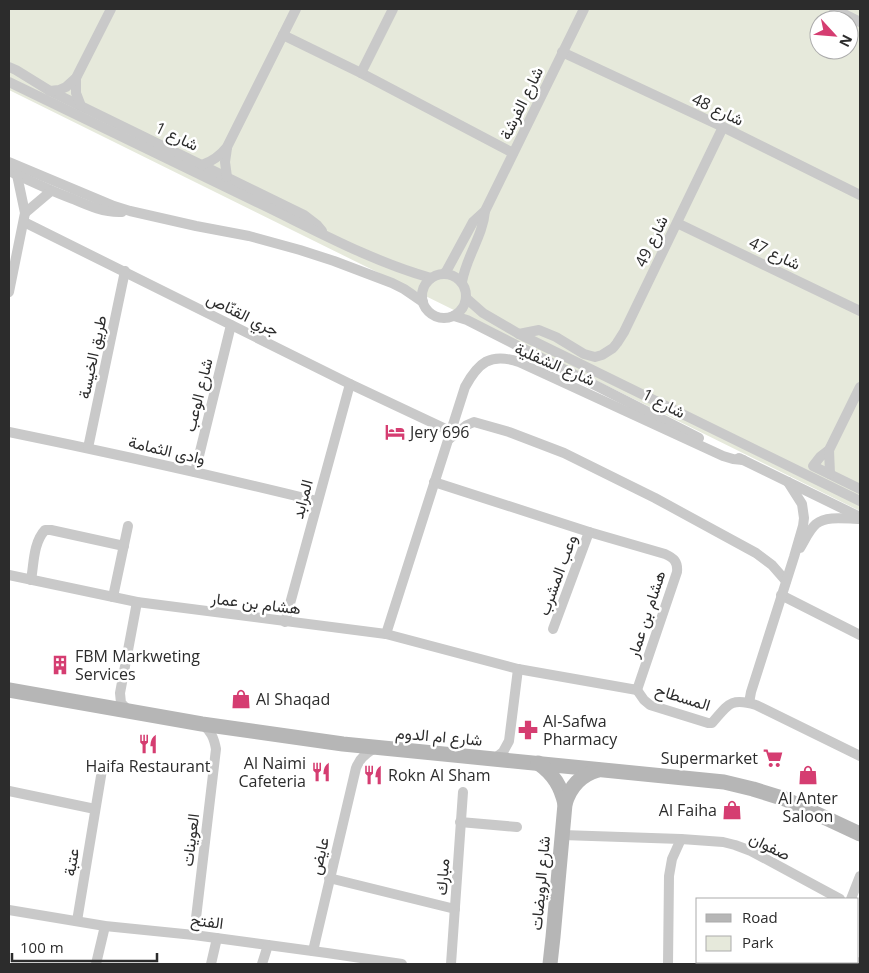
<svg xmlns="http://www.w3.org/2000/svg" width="869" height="973" viewBox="0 0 869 973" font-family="'Open Sans',Vazirmatn,sans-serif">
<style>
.green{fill:#e6e9db;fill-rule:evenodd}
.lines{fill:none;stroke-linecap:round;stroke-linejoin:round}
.street{stroke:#c9c9c9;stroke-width:10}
.secondary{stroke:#b6b6b6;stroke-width:15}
.labels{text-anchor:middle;stroke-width:5;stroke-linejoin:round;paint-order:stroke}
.street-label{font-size:16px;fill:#2c2c2c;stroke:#fff}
.poi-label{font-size:16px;fill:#2c2c2c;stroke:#fff;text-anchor:start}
</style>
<rect width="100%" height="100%" fill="#fff"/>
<!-- green -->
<path class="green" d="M 9,9 L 860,9 L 860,511 L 9,90 ZM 819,20 L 849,20 L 849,50 L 819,50 Z"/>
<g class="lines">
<!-- street -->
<g class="street">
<path d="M 834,9 L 860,22"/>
<path d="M 283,35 L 361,73 L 513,153"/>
<path d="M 562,52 L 723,127 L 860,195"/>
<path d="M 9,67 L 16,70 L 50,91 L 304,215 L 317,225 L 322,231"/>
<path d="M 361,73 L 393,9"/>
<path d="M 76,78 L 76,93 L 81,106"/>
<path d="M 9,82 C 93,123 177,164 261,204 C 317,231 371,261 431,278"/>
<path d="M 50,91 L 59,90 L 66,87 L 76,78 L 111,9"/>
<path d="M 227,148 L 225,162 L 227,177"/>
<path d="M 9,162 L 114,206 L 130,211 L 196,226 L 249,236 L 300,250 L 334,261 L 392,283 L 404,289 L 423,302"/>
<path d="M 202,165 C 213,161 220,156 227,147 L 296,9"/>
<path d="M 9,171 C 30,181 51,191 73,199 C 89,206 105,213 122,212"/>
<path d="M 25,213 L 51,191"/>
<path d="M 24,222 L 350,384 L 450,431"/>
<path d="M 677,223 L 860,311"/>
<path d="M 444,274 L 447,270 L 473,222 L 485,211 L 584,9"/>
<circle cx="444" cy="296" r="22"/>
<path d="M 462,282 C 466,257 483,236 485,211"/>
<path d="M 9,292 L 25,213 L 17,175"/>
<path d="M 466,298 L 483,313 L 519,334 L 860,501"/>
<path d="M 454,316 L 467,320 L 699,438"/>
<path d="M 519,334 L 539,330 L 556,337 L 584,354 L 595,357 L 602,355 L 613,348 L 617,343 L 624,332 L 723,127"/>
<path d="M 860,387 L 829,450 L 820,457 L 813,466 L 860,489"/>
<path d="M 9,432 C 112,453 215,476 317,501"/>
<path d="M 449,439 L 467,425 L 474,422 L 509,432 L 564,453 L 655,498 L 756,553 L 772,565 L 786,581"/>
<path d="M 88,448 L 125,271"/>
<path d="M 829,450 L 830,474"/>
<path d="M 739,458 L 860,517"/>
<path d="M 195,472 L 231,325"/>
<path d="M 800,548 C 805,540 809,530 816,524 C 827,515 847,519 860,519"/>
<path d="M 9,575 L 137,602 L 386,634 L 518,669 L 637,690 L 677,572 C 678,562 674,558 665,554 L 589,532 L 434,482"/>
<path d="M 31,580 C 34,564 33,543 45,530 L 51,530 L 124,546"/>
<path d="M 781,595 L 860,635"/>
<path d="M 113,597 L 128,526"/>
<path d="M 285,622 L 350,384"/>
<path d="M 553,629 L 589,532"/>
<path d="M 386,634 L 465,387 C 478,363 490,352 519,362 L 723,456 L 733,459 L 743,460"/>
<path d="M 637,690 L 644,700 L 650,705 L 708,723 L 712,723 C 728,705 730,697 756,705 L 860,756"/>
<path d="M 749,703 L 751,692 L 794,557 L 803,526 L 804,518 L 802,504 L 788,482"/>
<path d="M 129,711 L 121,703 L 120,693 L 137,602"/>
<path d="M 494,759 L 503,752 L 509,741 L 518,669"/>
<path d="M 9,791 L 95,809"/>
<path d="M 460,822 L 517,827"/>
<path d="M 562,835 L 681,839 L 723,842 L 735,845 L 751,851 L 840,899"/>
<path d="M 329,878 L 455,909"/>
<path d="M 851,899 L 860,876"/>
<path d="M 9,910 L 105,926 L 194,935 L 327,953 L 402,964"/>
<path d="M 77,921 L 102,770"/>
<path d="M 194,935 L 216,749 C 214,738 211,731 202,724"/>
<path d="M 313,951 L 356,768 C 360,758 366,752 376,748"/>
<path d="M 857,962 L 860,963"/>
<path d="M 96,964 L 105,926"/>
<path d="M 211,964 L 217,938"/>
<path d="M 262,964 L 268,945"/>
<path d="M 451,964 L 463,792"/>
<path d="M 668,964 L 669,876 L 672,859 L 681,839"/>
<path d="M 829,964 L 830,962"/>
</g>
<!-- secondary -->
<g class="secondary">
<path d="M 9,690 L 202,724 L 343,744 L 724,782 L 753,789 L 785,799 L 860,834"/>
<path d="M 538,763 C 554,774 561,787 565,804"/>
<path d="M 550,964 L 553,937 L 565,804 C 570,787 580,775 598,770"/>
</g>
</g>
<!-- icons -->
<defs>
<symbol id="hotel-bare" viewBox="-9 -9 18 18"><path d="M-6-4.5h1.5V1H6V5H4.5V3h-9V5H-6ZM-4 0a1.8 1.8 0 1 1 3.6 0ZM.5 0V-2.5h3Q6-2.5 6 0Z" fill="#d53d71" stroke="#fff" stroke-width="2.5" paint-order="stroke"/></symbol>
<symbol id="building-bare" viewBox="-9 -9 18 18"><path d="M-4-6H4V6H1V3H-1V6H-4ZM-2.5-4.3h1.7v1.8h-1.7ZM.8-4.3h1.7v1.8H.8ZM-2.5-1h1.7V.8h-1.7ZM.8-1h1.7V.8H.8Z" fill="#d53d71" stroke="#fff" stroke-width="2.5" paint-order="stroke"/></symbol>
<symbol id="shop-bare" viewBox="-9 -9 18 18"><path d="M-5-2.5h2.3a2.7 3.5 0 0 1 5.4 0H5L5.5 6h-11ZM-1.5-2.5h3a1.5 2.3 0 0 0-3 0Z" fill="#d53d71" stroke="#fff" stroke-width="2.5" paint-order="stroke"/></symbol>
<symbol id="pharmacy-bare" viewBox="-9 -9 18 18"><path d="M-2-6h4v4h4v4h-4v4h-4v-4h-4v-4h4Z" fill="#d53d71" stroke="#fff" stroke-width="2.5" paint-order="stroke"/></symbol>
<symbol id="restaurant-bare" viewBox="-9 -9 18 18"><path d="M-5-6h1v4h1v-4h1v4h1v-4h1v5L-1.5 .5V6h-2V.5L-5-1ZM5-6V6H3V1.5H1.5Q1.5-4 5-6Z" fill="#d53d71" stroke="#fff" stroke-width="2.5" paint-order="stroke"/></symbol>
<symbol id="supermarket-bare" viewBox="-9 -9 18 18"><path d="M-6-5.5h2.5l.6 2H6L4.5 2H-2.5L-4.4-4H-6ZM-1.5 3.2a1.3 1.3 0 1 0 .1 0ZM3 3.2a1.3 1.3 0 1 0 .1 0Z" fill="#d53d71" stroke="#fff" stroke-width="2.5" paint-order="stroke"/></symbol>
</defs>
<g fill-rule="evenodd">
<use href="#hotel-bare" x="381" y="418" width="28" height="28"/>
<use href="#building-bare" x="46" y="651" width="28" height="28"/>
<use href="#shop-bare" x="227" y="685" width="28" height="28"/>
<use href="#pharmacy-bare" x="514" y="716" width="28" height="28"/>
<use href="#restaurant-bare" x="134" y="730" width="28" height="28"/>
<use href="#supermarket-bare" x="759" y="744" width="28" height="28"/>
<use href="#restaurant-bare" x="307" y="758" width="28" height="28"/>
<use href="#restaurant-bare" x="359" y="761" width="28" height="28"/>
<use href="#shop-bare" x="794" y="761" width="28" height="28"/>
<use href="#shop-bare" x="718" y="796" width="28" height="28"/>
</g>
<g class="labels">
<!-- street labels -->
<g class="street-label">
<text transform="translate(521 103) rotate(-64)" y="6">شارع الفرشة</text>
<text transform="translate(718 109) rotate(25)" y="6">شارع 48</text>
<text transform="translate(177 136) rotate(26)" y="6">شارع 1</text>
<text transform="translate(651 241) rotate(-64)" y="6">شارع 49</text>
<text transform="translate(775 253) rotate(26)" y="6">شارع 47</text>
<text transform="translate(243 314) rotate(26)" y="6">جري القنّاص</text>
<text transform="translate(92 357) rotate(-78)" y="6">طريق الخيسة</text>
<text transform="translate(555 364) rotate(23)" y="6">شارع الشفلية</text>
<text transform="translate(198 395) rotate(-76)" y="6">شارع الوعب</text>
<text transform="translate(664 403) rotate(27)" y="6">شارع 1</text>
<text transform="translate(167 450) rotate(13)" y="6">وادى الثمامة</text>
<text transform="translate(302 499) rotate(-75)" y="6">المرابد</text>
<text transform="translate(557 575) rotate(-70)" y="6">وعب المشرب</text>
<text transform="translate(256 603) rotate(7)" y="6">هشام بن عمار</text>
<text transform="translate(646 614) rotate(-72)" y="6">هشام بن عمار</text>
<text transform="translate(683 697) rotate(17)" y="6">المسطاح</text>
<text transform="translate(439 736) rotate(5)" y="6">شارع ام الدوم</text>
<text transform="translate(190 840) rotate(-83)" y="6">العوينات</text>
<text transform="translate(770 846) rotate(26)" y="6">صفوان</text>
<text transform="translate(319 856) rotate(-77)" y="6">عايض</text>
<text transform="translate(71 862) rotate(-81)" y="6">عتبة</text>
<text transform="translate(442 877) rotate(-86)" y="6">مبارك</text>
<text transform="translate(540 883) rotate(-85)" y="6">شارع الرويضات</text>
<text transform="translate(207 921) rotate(7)" y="6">الفتح</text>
</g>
<!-- poi labels -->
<g class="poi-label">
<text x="410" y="438">Jery 696</text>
<text x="75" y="662">FBM Markweting<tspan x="75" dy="18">Services</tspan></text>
<text x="256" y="705">Al Shaqad</text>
<text x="543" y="727">Al-Safwa<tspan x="543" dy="18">Pharmacy</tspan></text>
<text x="758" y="764" text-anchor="end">Supermarket</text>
<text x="306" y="769" text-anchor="end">Al Naimi<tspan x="306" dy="18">Cafeteria</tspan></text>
<text x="148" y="772" text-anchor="middle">Haifa Restaurant</text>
<text x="388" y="781">Rokn Al Sham</text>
<text x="808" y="804" text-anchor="middle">Al Anter<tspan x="808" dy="18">Saloon</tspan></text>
<text x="717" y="816" text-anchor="end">Al Faiha</text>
</g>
</g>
<!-- border -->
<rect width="869" height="973" fill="none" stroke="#2c2c2c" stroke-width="20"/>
<!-- legend -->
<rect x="696" y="898" width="162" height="65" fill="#ffffff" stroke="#ababab"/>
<rect x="706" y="914" width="25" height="8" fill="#b6b6b6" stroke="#ababab"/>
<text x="742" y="923" font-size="15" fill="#2c2c2c">Road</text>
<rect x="706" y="936" width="25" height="15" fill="#e6e9db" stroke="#ababab"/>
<text x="742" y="948" font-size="15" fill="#2c2c2c">Park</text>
<!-- north arrow -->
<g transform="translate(834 35) rotate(116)"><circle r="24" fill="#ffffff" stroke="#ababab"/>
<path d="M0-4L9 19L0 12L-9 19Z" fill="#d53d71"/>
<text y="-8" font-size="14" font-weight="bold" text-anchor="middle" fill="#2c2c2c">N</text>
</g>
<!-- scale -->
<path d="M12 953v8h145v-8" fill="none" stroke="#2c2c2c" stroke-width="2.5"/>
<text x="20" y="953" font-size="15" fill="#2c2c2c" stroke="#ffffff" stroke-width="4" paint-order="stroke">100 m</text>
</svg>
